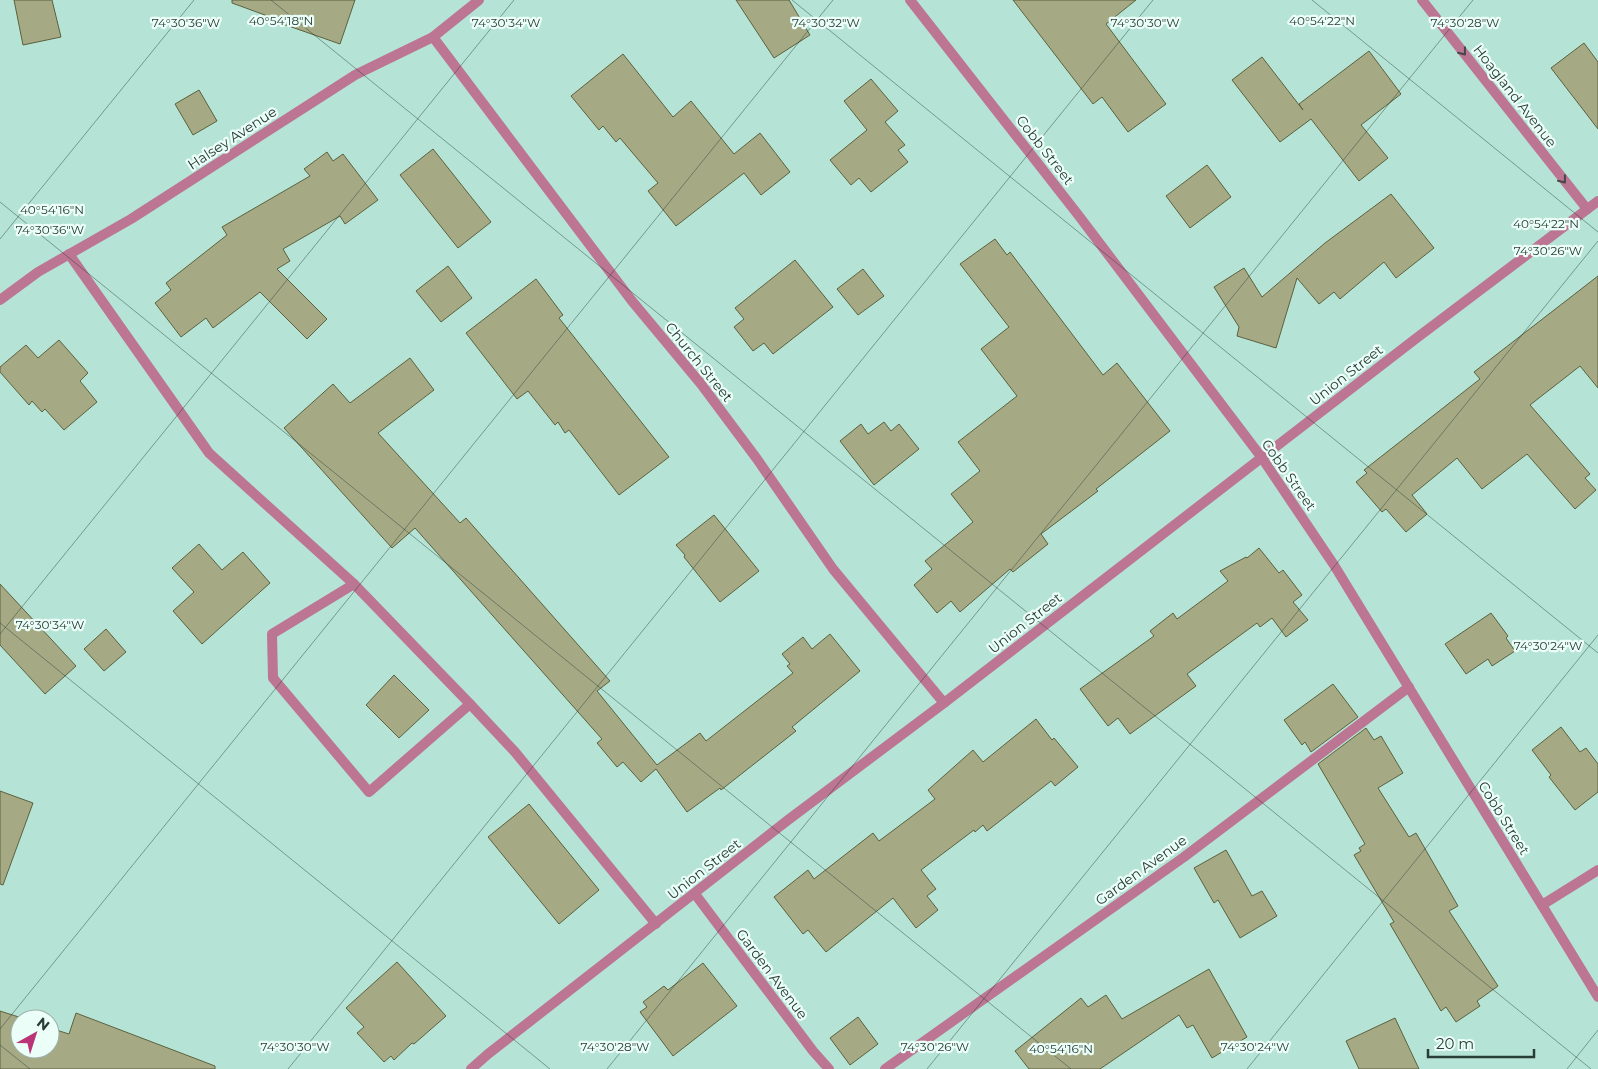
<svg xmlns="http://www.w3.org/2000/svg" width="1598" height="1069" viewBox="0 0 1598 1069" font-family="Montserrat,sans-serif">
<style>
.building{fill:#a5aa85;stroke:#5c613e}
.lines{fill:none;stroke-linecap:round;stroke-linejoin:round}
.lane{stroke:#bc7592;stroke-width:10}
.street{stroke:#bc7592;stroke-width:10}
.oneway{stroke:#464748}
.ticks{fill:none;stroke:#293c36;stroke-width:1;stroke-opacity:0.45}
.labels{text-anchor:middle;stroke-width:4.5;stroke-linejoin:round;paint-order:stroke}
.street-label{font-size:14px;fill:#293c36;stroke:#ecfef8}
.ticks-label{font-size:12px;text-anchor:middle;fill:#293c36;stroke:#ecfef8;stroke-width:4.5;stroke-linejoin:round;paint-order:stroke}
</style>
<rect width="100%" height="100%" fill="#b5e4d6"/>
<!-- building -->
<g class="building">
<path d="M 14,0 L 52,0 L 61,37 L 23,45 Z"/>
<path d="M 232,0 L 355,0 L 340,44 L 283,24 L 284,22 L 232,3 Z"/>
<path d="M 736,0 L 789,0 L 810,35 L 774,58 Z"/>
<path d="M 1013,0 L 1136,0 L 1106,24 L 1166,104 L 1128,132 L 1102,97 L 1093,104 Z"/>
<path d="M 1584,43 L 1598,62 L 1598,129 L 1551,68 Z"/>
<path d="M 1369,51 L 1401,94 L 1361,125 L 1388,158 L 1359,181 L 1311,119 L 1280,142 L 1232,80 L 1262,57 L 1303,110 L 1299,104 Z"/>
<path d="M 623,54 L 673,117 L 691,101 L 734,154 L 760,133 L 790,172 L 761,195 L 744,173 L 676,226 L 648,191 L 658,183 L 620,138 L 616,142 L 603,126 L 599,130 L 571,96 Z"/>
<path d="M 871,79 L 898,111 L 885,122 L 905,145 L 898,150 L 908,162 L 871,192 L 859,178 L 851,185 L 830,160 L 867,130 L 844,101 Z"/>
<path d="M 199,90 L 217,121 L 193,135 L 175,104 Z"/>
<path d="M 433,149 L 491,222 L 458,248 L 400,175 Z"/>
<path d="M 327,152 L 333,161 L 343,154 L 378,200 L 345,224 L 340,216 L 283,249 L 290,261 L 277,269 L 327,319 L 307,339 L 260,292 L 213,328 L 206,318 L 181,337 L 155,303 L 171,290 L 166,283 L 227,235 L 222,227 L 310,176 L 304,169 Z"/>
<path d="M 1207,165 L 1231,197 L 1190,228 L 1166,196 Z"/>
<path d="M 1391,194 L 1434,248 L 1396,278 L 1384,262 L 1340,299 L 1334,292 L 1319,304 L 1297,278 L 1276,348 L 1237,336 L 1239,327 L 1214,287 L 1244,268 L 1262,297 L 1325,243 Z"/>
<path d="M 995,239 L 1007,255 L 1010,252 L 1103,375 L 1117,363 L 1170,431 L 1096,489 L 1098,491 L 1041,534 L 1048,544 L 1013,572 L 1010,569 L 960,612 L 951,601 L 937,613 L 914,585 L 932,569 L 925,561 L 973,522 L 951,494 L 980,471 L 958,442 L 1017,396 L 981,349 L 1009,327 L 960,264 Z"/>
<path d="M 795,260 L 833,307 L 773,354 L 764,343 L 753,351 L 734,327 L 744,319 L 735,308 Z"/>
<path d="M 448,266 L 472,298 L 441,322 L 416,291 Z"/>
<path d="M 863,269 L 884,296 L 858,315 L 837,289 Z"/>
<path d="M 1598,276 L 1598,388 L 1580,366 L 1530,405 L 1590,474 L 1585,478 L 1596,490 L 1575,509 L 1527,454 L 1482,489 L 1457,458 L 1412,495 L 1427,514 L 1406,532 L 1386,509 L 1382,512 L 1356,482 L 1367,473 L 1364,470 L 1480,379 L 1474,372 Z"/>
<path d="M 536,279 L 563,315 L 559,318 L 669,457 L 619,495 L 569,430 L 565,433 L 558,422 L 555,425 L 528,391 L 517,399 L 466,333 Z"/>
<path d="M 59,340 L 88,373 L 80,381 L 97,402 L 64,430 L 45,409 L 42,412 L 32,401 L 29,405 L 0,372 L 0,367 L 26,345 L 38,358 Z"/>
<path d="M 410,358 L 434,390 L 378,433 L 460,523 L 466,518 L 610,681 L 597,691 L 657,765 L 700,733 L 706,741 L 793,673 L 787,666 L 790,664 L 782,654 L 803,637 L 812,649 L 830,634 L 860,671 L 792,727 L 796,731 L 721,790 L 720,788 L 687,812 L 656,769 L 641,782 L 623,762 L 617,767 L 597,743 L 602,739 L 415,528 L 392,548 L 284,428 L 333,384 L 350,403 Z"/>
<path d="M 884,422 L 891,431 L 899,424 L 919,449 L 874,485 L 840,441 L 861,424 L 868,434 Z"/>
<path d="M 714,515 L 759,571 L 720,602 L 684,557 L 685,555 L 676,545 Z"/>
<path d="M 199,544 L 222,570 L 243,552 L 270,583 L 202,644 L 173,611 L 194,592 L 172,568 Z"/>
<path d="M 1259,548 L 1279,573 L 1283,570 L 1302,595 L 1293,602 L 1308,620 L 1286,637 L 1272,618 L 1260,627 L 1257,623 L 1187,674 L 1196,686 L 1130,734 L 1118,718 L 1108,726 L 1080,689 L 1154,636 L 1150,631 L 1173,613 L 1177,619 L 1228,581 L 1220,571 L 1246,557 L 1247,558 Z"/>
<path d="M 0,584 L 76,666 L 45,694 L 0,645 Z"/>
<path d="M 1491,613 L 1508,636 L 1506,638 L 1515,651 L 1492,666 L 1488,659 L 1466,674 L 1445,644 Z"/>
<path d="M 106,629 L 126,652 L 104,671 L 84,649 Z"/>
<path d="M 394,675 L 429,710 L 399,738 L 366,705 Z"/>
<path d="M 1333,684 L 1358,717 L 1311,752 L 1305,742 L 1302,745 L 1284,720 Z"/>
<path d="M 1036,719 L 1052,740 L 1054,738 L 1078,767 L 1055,786 L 1051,781 L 987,831 L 983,825 L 975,832 L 974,830 L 921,870 L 936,889 L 927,896 L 938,910 L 916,928 L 893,898 L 826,952 L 808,930 L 803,934 L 774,897 L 808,870 L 814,879 L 873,833 L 879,841 L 935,799 L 928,790 L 973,750 L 983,762 Z"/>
<path d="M 1561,727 L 1580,752 L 1586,748 L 1598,764 L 1598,792 L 1575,810 L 1549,777 L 1551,775 L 1532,750 Z"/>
<path d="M 1366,728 L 1374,740 L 1381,736 L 1403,773 L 1378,788 L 1409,837 L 1416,833 L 1458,906 L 1449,911 L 1498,986 L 1477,1001 L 1480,1006 L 1456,1022 L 1446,1007 L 1441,1011 L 1390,924 L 1394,922 L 1354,855 L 1361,851 L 1359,848 L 1365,844 L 1318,764 Z"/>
<path d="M 0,791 L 33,803 L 3,885 L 0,884 Z"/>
<path d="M 529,804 L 599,890 L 559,924 L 488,837 Z"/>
<path d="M 1226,850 L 1252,896 L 1262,891 L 1277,916 L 1240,938 L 1218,900 L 1214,903 L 1194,868 Z"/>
<path d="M 397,962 L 446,1016 L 414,1044 L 412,1043 L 394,1060 L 391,1056 L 384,1062 L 357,1033 L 364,1027 L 346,1008 Z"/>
<path d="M 703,963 L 737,1006 L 673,1056 L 640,1012 L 647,1007 L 643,1002 L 664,986 L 668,990 Z"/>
<path d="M 1209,969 L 1247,1037 L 1212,1058 L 1193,1025 L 1187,1028 L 1179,1015 L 1100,1069 L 1029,1069 L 1015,1051 L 1081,998 L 1088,1007 L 1106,995 L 1122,1019 Z"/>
<path d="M 0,1011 L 25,1019 L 20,1019 L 20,1049 L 50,1049 L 50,1028 L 69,1034 L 76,1013 L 215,1066 L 215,1069 L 0,1069 Z"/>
<path d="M 858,1017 L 878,1044 L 850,1065 L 830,1038 Z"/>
<path d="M 1395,1018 L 1419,1069 L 1359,1069 L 1346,1041 Z"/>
</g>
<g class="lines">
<!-- lane -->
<g class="lane">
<path d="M 69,254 L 209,453 L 354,584 L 470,704 L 515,752 L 656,924"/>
<path d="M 354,584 L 272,634 L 273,678 L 369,792 L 470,704"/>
</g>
<!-- street -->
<g class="street">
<path d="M 910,0 L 1079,216 L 1262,458 L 1334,565 L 1598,997"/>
<path d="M 1422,0 L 1587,209"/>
<path d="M 433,37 L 632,301 L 701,384 L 757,459 L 833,569 L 944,703"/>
<path d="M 0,300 L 38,272 L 131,219 L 355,75 L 433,37 L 479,0"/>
<path d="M 695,894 L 813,1051 L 829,1069"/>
<path d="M 1542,905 L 1598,870"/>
<path d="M 471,1069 L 488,1054 L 788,820 L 944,703 L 1414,340 L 1598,201"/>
<path d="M 885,1069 L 1184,857 L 1409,687"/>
</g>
</g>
<!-- one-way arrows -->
<defs><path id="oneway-chevron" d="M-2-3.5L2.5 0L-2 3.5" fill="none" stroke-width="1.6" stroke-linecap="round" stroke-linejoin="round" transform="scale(1.25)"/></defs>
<g class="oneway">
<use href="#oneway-chevron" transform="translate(1463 52) rotate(52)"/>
<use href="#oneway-chevron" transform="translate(1563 180) rotate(52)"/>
</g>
<!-- ticks -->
<path class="ticks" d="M 271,0 L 1591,1069M 792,0 L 1598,653M 1312,0 L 1598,232M 0,202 L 1071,1069M 0,239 L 194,0M 0,623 L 550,1069M 0,634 L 514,0M 0,1029 L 833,0M 0,1045 L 30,1069M 288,1069 L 1153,0M 607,1069 L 1473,0M 927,1069 L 1598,241M 1247,1069 L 1598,635M 1567,1069 L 1598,1030"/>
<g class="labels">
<!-- street labels -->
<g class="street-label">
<text transform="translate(1515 96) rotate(52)" y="5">Hoagland Avenue</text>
<text transform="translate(232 138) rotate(-33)" y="5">Halsey Avenue</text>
<text transform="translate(1045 150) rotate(52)" y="5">Cobb Street</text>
<text transform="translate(699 362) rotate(51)" y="5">Church Street</text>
<text transform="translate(1346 375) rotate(-38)" y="5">Union Street</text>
<text transform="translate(1289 475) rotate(55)" y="5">Cobb Street</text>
<text transform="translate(1025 623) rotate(-38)" y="5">Union Street</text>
<text transform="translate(1504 818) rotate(58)" y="5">Cobb Street</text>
<text transform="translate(704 869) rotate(-38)" y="5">Union Street</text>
<text transform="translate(1141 870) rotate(-36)" y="5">Garden Avenue</text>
<text transform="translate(772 974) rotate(53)" y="5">Garden Avenue</text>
</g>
</g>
<g class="ticks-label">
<text x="281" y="25">40°54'18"N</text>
<text x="1322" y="25">40°54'22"N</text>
<text x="186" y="27">74°30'36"W</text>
<text x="506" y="27">74°30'34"W</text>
<text x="1145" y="27">74°30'30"W</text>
<text x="1465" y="27">74°30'28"W</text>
<text x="826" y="27">74°30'32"W</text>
<text x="52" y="214">40°54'16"N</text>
<text x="1546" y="228">40°54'22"N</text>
<text x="50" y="234">74°30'36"W</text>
<text x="1548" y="255">74°30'26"W</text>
<text x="50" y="629">74°30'34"W</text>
<text x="1548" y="650">74°30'24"W</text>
<text x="295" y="1051">74°30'30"W</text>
<text x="615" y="1051">74°30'28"W</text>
<text x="935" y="1051">74°30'26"W</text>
<text x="1255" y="1051">74°30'24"W</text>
<text x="1061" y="1053">40°54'16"N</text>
</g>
<!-- north arrow -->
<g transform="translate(35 1034) rotate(39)"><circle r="24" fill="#ecfef8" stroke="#9eb0aa"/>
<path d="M0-4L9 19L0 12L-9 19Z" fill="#ba3477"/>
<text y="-8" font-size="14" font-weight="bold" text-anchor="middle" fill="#293c36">N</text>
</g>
<!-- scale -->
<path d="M1428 1049v8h106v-8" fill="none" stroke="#293c36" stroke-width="2.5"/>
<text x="1436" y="1049" font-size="15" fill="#293c36" stroke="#ecfef8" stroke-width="4" paint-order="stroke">20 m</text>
</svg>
